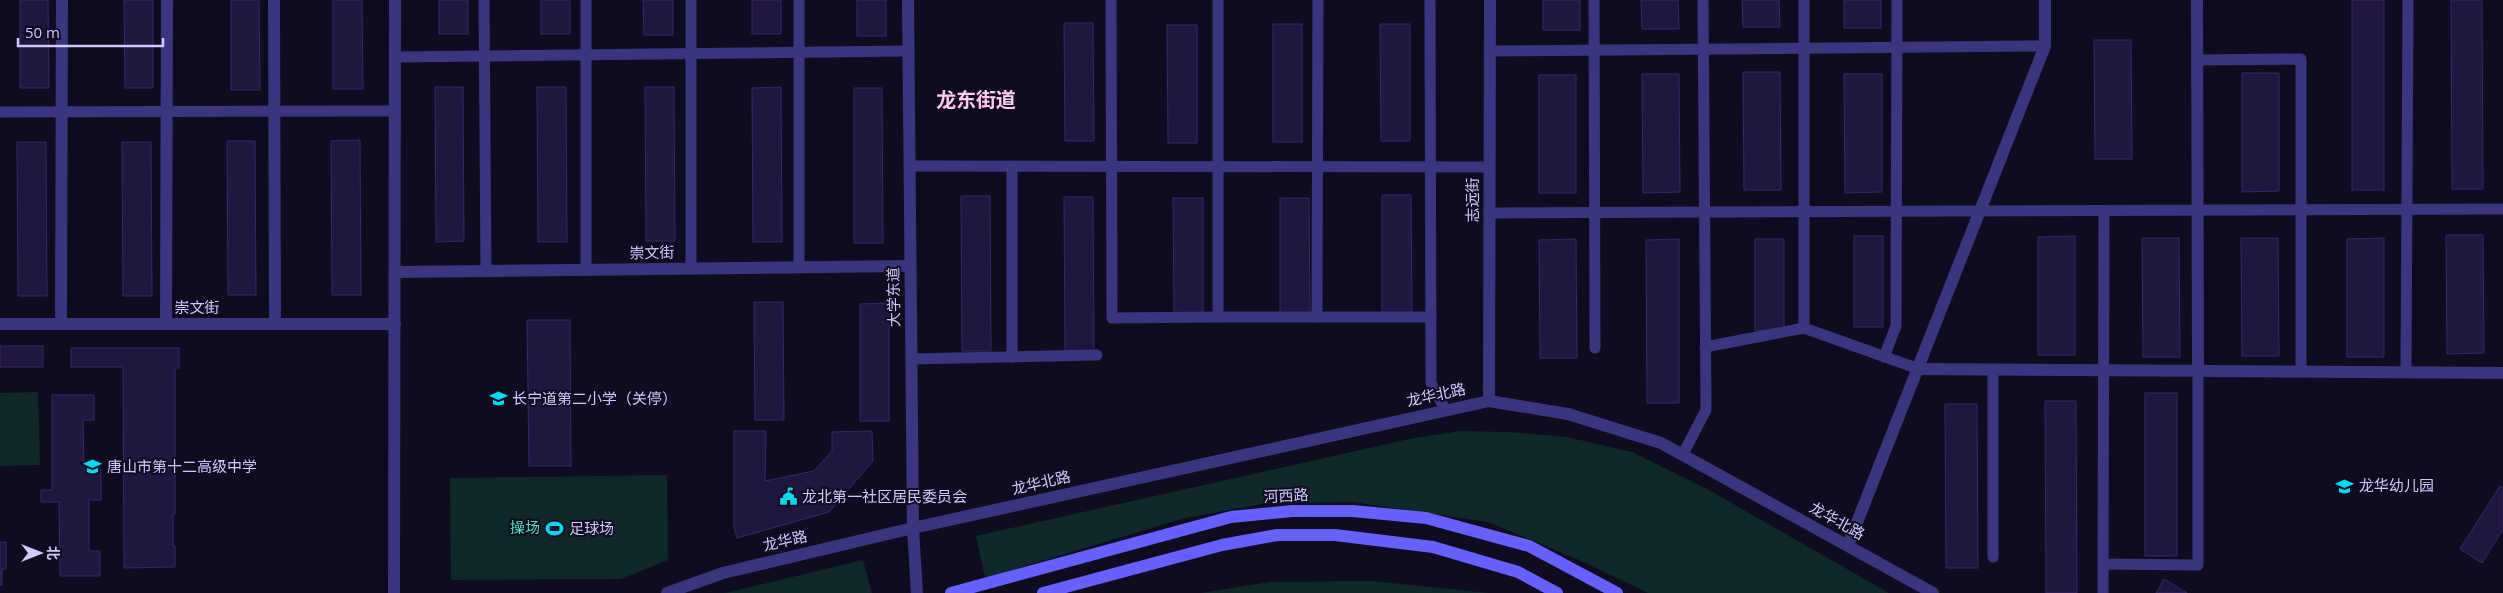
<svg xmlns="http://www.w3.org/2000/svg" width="2503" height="593" viewBox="0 0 2503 593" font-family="'Open Sans','Noto Sans SC',sans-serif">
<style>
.green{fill:#0f2828}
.building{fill:#201740;stroke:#37296c}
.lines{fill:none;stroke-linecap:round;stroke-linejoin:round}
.service{stroke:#39367f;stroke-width:11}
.minor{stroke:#39367f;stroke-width:12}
.tertiary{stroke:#39367f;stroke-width:12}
.secondary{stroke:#6560ff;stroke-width:12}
.labels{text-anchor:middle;stroke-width:4;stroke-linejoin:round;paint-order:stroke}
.street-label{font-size:15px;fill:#d0c9ff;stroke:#0f0c1f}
.poi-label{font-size:15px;fill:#d0c9ff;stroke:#0f0c1f;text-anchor:start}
.park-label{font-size:15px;fill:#54e0be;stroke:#0f0c1f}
.district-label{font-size:20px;font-weight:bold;fill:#ffcbec;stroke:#0f0c1f}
</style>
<rect width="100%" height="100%" fill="#0f0c1f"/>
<!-- green -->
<g class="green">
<path d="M 38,392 L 40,465 L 0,466 L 0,393 Z"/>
<path d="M 1460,431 L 1510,432 L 1567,437 L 1632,452 L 1709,490 L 1889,593 L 1648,593 L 1579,560 L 1488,522 L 1353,502 L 1269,503 L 1185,518 L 985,578 L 976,536 L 1409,439 Z"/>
<path d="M 667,475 L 668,560 L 621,579 L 451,580 L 450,478 Z"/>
<path d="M 863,560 L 872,593 L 724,593 L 725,593 Z"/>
<path d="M 1372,581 L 1489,593 L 1201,593 L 1270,582 Z"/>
</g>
<!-- building -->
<g class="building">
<path d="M 20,0 L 48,0 L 49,88 L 20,88 Z"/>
<path d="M 124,0 L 153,0 L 153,88 L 125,88 Z"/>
<path d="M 231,0 L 259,0 L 260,90 L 231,90 Z"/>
<path d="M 333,0 L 362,0 L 363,89 L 333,89 Z"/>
<rect x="439" y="0" width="29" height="34"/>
<rect x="541" y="0" width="29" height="34"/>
<path d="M 643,0 L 673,0 L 673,35 L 644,35 Z"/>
<rect x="752" y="0" width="29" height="34"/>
<rect x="857" y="0" width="29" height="36"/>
<rect x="1543" y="0" width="37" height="30"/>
<path d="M 1641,0 L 1678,0 L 1679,29 L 1642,29 Z"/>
<path d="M 1742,0 L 1779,0 L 1780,27 L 1743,27 Z"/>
<rect x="1844" y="0" width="37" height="28"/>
<rect x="2352" y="0" width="32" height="190"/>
<path d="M 2451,0 L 2482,0 L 2483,189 L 2452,189 Z"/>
<path d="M 1064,23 L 1093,23 L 1094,141 L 1065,141 Z"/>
<rect x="1273" y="24" width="29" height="118"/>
<path d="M 1380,24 L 1410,24 L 1410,141 L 1381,141 Z"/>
<path d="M 1167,25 L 1197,25 L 1197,143 L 1168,143 Z"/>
<path d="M 2094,40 L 2131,40 L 2132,159 L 2095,159 Z"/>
<path d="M 1743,72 L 1780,72 L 1781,190 L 1744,190 Z"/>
<path d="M 2242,73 L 2279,73 L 2279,191 L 2242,192 Z"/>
<path d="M 1642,74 L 1679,74 L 1680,192 L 1643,193 Z"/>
<path d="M 1844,74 L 1882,74 L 1882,192 L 1845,193 Z"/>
<rect x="1539" y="75" width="37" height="118"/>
<path d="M 435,87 L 463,87 L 464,241 L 436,242 Z"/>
<path d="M 537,87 L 566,87 L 567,242 L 538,242 Z"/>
<path d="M 645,87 L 674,87 L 675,241 L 646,241 Z"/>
<path d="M 781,87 L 782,242 L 753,242 L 752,88 Z"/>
<path d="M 854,88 L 882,88 L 883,243 L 854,243 Z"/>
<path d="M 360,140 L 361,295 L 332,295 L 331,141 Z"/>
<path d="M 227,141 L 255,141 L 256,295 L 228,295 Z"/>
<path d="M 17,142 L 46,142 L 47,296 L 18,296 Z"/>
<path d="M 122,142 L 151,142 L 152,296 L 123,296 Z"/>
<path d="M 1382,195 L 1411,195 L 1412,313 L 1382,313 Z"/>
<path d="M 961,196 L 990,196 L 991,351 L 962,351 Z"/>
<path d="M 1064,197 L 1093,197 L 1094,351 L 1065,351 Z"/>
<path d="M 1173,198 L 1203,198 L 1203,316 L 1174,316 Z"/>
<path d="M 1280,198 L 1309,198 L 1310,316 L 1280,316 Z"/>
<path d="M 2446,235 L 2483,235 L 2484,353 L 2447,354 Z"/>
<rect x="1854" y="236" width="29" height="91"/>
<path d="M 2075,236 L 2075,355 L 2038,355 L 2038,237 Z"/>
<path d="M 2142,238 L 2179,238 L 2180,357 L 2143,357 Z"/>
<path d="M 2241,238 L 2278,238 L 2279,356 L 2242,356 Z"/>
<path d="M 2384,238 L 2384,357 L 2347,357 L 2347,239 Z"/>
<path d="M 1576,239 L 1577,358 L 1540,358 L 1539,240 Z"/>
<path d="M 1679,239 L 1679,403 L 1647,403 L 1646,240 Z"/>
<path d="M 1755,239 L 1784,239 L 1784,330 L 1755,331 Z"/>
<path d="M 754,302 L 783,302 L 784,420 L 755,420 Z"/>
<path d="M 889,303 L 889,421 L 860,421 L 860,304 Z"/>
<path d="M 527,320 L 570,320 L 571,466 L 529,466 Z"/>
<rect x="0" y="346" width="43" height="21"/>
<path d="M 71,348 L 179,348 L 179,368 L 175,368 L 175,514 L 173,514 L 173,546 L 175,546 L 175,567 L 124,568 L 123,367 L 71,367 Z"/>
<rect x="2145" y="393" width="32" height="163"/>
<path d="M 52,395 L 94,395 L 94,420 L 83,420 L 84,470 L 101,469 L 101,500 L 89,500 L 89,551 L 100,551 L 100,576 L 60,576 L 59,502 L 41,502 L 41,490 L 52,490 Z"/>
<path d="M 2045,401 L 2076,401 L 2077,593 L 2046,593 Z"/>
<path d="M 1945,404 L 1977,404 L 1978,568 L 1946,568 Z"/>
<path d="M 734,431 L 766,431 L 765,481 L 814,471 L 832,451 L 832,432 L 872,431 L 873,461 L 829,512 L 737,538 L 734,527 Z"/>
<path d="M 2500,486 L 2503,488 L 2503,529 L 2482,563 L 2460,549 Z"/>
<path d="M 0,542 L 6,542 L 6,569 L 2,569 L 2,585 L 0,585 Z"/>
<path d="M 2164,579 L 2187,593 L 2156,593 Z"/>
</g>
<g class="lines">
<!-- service -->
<g class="service">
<path d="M 484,0 L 486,271"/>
<path d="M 586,0 L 586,270"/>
<path d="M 799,0 L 799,267"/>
<path d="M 1111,0 L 1112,318 L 1218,317"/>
<path d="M 1218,0 L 1218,317 L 1431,317"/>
<path d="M 1430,0 L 1431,383 L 1445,409"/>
<path d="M 1594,0 L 1595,348"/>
<path d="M 1804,0 L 1804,328"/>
<path d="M 1490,51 L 2045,46"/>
<path d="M 395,57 L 909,51"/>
<path d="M 2197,60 L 2301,59 L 2301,371"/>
<path d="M 0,112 L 395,111"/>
<path d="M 909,166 L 1489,167"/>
<path d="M 1012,166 L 1012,357"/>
<path d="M 1489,213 L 2503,209"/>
<path d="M 691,269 L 691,0"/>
<path d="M 1317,317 L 1318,0"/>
<path d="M 1705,347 L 1804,328 L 1919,369"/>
<path d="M 1884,357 L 1896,326 L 1897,0"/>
<path d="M 911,359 L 1097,355"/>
<path d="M 1993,369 L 1993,557"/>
<path d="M 2406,372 L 2408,0"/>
<path d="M 1683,454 L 1706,410 L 1703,0"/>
<path d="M 2103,564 L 2198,565 L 2198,371"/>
<path d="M 2103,593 L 2104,211"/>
</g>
<!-- minor -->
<g class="minor">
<path d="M 274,0 L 275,324"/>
<path d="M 2197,0 L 2198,371"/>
<path d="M 395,272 L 910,266"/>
<path d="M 0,324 L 395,324"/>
<path d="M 61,324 L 62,0"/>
<path d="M 166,324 L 167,0"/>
<path d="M 1919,369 L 2503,373"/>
<path d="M 1489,401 L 1490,0"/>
<path d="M 1848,545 L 2045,46 L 2045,0"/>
<path d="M 394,593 L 395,0"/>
</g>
<!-- tertiary -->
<g class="tertiary">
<path d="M 908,0 L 913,528 L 917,593"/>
<path d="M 667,593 L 723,573 L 913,528 L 1489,401 L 1568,414 L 1661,443 L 1933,593"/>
</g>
<!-- secondary -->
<g class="secondary">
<path d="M 951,593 L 1231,517 L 1292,511 L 1353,511 L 1426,518 L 1529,546 L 1617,593"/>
<path d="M 1043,593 L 1222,545 L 1277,535 L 1335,535 L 1433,547 L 1518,572 L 1557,593"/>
</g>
</g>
<!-- icons -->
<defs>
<symbol id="school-bare" viewBox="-9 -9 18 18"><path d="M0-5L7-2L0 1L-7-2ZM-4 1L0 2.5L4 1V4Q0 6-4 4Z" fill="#00daf4" stroke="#0f0c1f" stroke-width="2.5" paint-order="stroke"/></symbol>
<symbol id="civic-bare" viewBox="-9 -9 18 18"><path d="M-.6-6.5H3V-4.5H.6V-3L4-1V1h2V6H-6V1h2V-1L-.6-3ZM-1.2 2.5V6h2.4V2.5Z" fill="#00daf4" stroke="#0f0c1f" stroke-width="2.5" paint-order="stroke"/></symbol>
<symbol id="stadium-bare" viewBox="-9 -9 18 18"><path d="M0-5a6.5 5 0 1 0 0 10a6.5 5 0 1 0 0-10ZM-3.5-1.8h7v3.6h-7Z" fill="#00daf4" stroke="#0f0c1f" stroke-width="2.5" paint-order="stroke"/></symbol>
</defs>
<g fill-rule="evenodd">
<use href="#school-bare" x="486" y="386" width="25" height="25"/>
<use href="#school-bare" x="80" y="454" width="25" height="25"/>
<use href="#school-bare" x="2332" y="474" width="25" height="25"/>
<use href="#civic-bare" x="776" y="484" width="25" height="25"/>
<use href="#stadium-bare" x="542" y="516" width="25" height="25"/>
</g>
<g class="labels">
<!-- street labels -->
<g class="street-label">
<text transform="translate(1473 200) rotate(-90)" y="5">志远街</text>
<text transform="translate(652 253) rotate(-1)" y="5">崇文街</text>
<text transform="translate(894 297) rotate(-91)" y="5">大学东道</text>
<text x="197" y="313">崇文街</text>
<text transform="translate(1436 395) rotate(-12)" y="5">龙华北路</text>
<text transform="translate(1041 483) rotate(-13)" y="5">龙华北路</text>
<text transform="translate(1286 496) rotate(-3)" y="5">河西路</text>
<text transform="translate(1837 521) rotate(29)" y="5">龙华北路</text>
<text transform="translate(785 541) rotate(-13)" y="5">龙华路</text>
</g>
<!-- poi labels -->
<g class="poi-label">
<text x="512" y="404">长宁道第二小学（关停）</text>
<text x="107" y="472">唐山市第十二高级中学</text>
<text x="2359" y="491">龙华幼儿园</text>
<text x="802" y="502">龙北第一社区居民委员会</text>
<text x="569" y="534">足球场</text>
</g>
<!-- park labels -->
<g class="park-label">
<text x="525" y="533">操场</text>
</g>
<!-- district labels -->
<g class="district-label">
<text x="976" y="107">龙东街道</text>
</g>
</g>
<!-- north arrow -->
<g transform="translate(40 553) rotate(90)" stroke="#0f0c1f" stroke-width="4" paint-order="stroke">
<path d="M0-4L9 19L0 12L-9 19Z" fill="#d0c9ff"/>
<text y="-8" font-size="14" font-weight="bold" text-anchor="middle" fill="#d0c9ff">北</text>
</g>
<!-- scale -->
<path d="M18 38v8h145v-8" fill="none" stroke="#d0c9ff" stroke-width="2.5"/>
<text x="25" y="38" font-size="15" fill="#d0c9ff" stroke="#0f0c1f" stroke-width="4" paint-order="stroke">50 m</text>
</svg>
